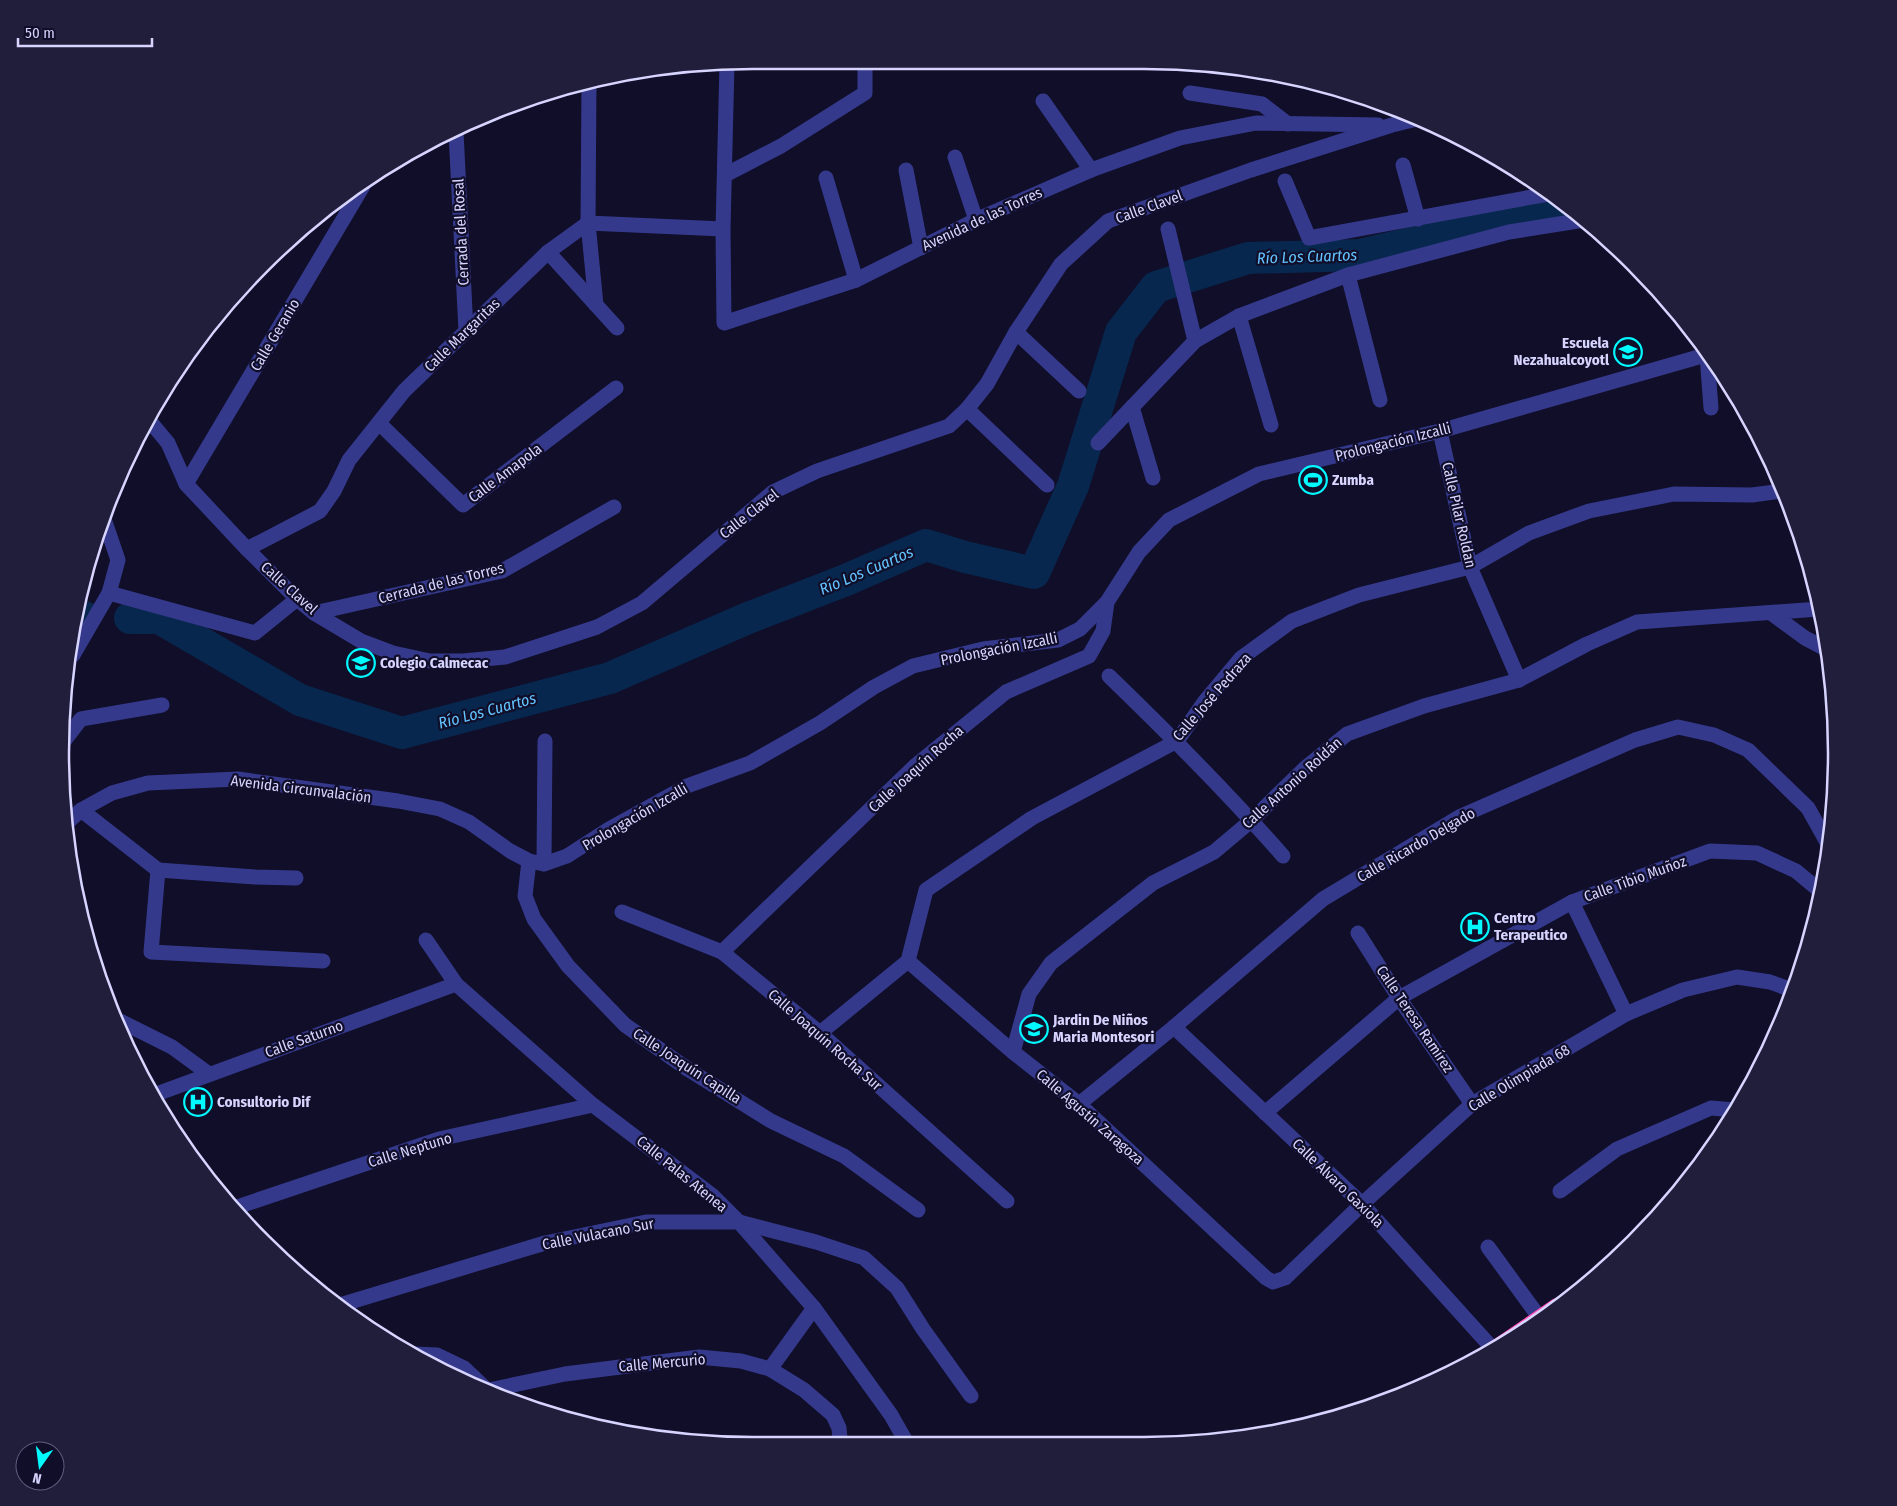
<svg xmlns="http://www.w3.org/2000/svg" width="1897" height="1506" viewBox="0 0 1897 1506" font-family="'Fira Sans Condensed',sans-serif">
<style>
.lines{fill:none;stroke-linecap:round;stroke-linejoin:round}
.river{stroke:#08274e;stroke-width:32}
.minor{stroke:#35398c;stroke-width:15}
.highway{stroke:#ff50b2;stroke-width:15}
.labels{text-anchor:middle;stroke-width:4.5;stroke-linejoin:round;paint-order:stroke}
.street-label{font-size:15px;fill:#d7d5ff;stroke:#100e29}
.poi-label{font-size:15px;font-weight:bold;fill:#d7d5ff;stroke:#100e29;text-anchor:start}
.water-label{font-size:16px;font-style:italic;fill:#63c4ff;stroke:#100e29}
.rim{fill:none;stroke:#d7d5ff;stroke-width:2.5}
</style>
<rect width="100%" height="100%" fill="#100e29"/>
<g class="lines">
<!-- river -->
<g class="river">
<path d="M 78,617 L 84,617"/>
<path d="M 130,618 L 159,618 L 300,700 L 402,733 L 610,678 L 748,618 L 846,580 L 926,545 L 965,557 L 1034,573 L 1073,486 L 1121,332 L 1156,287 L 1248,258 L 1359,255 L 1552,210 L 1568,208"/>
</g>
<!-- minor -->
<g class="minor">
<path d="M 727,63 L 723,229 L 724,323 L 856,280 L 976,220 L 1091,170 L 1180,138 L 1256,123 L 1378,125"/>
<path d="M 589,82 L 588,223 L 596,305"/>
<path d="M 1190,93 L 1262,104 L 1288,124"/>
<path d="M 1043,101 L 1091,170"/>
<path d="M 456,132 L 466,331"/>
<path d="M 955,157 L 976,220"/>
<path d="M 1403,165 L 1418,219"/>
<path d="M 906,170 L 921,248"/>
<path d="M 725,175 L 781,146 L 865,93 L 865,60"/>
<path d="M 826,178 L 856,280"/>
<path d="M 1285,181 L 1309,238 L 1548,194"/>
<path d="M 588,223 L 723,229"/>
<path d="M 1168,229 L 1195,341"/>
<path d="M 548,252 L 617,328"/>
<path d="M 1348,275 L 1380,400"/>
<path d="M 1239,316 L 1271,425"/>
<path d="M 1016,332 L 1079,391"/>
<path d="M 1707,356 L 1711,408"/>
<path d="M 1132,407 L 1153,478"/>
<path d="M 967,409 L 1047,485"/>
<path d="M 148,419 L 168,443 L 186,484 L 247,549 L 297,599 L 314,613 L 361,641 L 393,653 L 430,661 L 463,661 L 505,657 L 597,627 L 642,603 L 773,492 L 817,471 L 949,426 L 967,409 L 987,384 L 1016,332 L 1061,264 L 1108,221 L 1251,170 L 1392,125 L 1417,119"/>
<path d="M 379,423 L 463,505 L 616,388"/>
<path d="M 1440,431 L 1470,567 L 1519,680"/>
<path d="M 1098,443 L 1195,341 L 1239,316 L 1348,275 L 1509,232 L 1584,220"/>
<path d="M 186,484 L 363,186"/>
<path d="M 247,549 L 320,511 L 334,491 L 349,460 L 404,391 L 548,252 L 588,223"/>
<path d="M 109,593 L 255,633 L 297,599"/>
<path d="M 314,613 L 502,571 L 614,507"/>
<path d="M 1771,613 L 1805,638 L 1828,650"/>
<path d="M 73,655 L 109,593 L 118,560 L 105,522"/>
<path d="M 1109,676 C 1169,734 1228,793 1283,856"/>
<path d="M 61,745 L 81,719 L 162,705"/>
<path d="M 81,810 L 158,870"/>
<path d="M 69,821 L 81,810 L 112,793 L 148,783 L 238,779 L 398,801 L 440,809 L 469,822 L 510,851 L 529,861 L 544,864 L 567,856 L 609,829 L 687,786 L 750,763 L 820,723 L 874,687 L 913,666 L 983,649 L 1058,640 L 1080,629 L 1107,602 L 1139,552 L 1169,520 L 1259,474 L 1440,431 L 1709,354"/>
<path d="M 529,861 L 525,896 L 534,919 L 568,966 L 625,1025 L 689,1070 L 771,1121 L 844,1156 L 918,1210"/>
<path d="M 544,864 L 545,741"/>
<path d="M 158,870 L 151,952 L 323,961"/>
<path d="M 158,870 L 255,877 L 296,878"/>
<path d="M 1572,902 L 1626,1014"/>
<path d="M 622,912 L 722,952 L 820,1033 L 1007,1201"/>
<path d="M 1358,933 L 1399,998 L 1472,1104"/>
<path d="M 426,940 L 456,984 L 593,1105 L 713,1196 L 739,1222 L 814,1308 L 891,1415 L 908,1445"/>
<path d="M 722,952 L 916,765 L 1006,692 L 1089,656 L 1103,631 L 1107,602"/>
<path d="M 908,961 L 1013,1052 L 1079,1104 L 1266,1278 L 1273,1282 L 1285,1278 L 1362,1204 L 1472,1104 L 1626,1014 L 1683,990 L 1737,977 L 1770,982 L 1792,990"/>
<path d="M 120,1021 L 172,1047 L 209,1074"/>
<path d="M 1174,1027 L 1362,1204 L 1493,1349"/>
<path d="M 820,1033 L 908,961 L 926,890 L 1032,818 L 1177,741 L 1205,701 L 1241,658 L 1292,621 L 1359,595 L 1470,567 L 1529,533 L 1589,511 L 1674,494 L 1752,495 L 1782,491"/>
<path d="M 1013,1052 L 1029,994 L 1051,963 L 1153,883 L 1214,852 L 1252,820 L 1305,768 L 1347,734 L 1424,706 L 1519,680 L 1587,644 L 1637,622 L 1819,609"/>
<path d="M 151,1096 L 456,984"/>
<path d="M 1079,1104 L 1174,1027 L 1323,899 L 1461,816 L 1635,740 L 1678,727 L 1714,735 L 1748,750 L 1808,808 L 1828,844"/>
<path d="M 1265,1113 L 1399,998 L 1572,902 L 1710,851 L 1757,853 L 1796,871 L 1820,891"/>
<path d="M 1560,1191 L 1617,1149 L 1711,1108 L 1734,1110"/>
<path d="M 231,1209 L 439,1139 L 593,1105"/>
<path d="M 1488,1247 L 1539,1317"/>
<path d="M 340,1305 L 545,1243 L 646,1222 L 739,1222 L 816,1242 L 864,1258 L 897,1288 L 923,1329 L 971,1396"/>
<path d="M 414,1354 L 437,1355 L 464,1368 L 487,1390"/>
<path d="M 770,1369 L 814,1308"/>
<path d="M 484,1391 L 565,1374 L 699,1357 L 741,1361 L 770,1369 L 804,1390 L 833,1415 L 839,1428 L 840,1438 L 836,1443 L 831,1446"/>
</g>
<!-- highway -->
<path class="highway" d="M 1480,1358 L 1556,1306"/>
</g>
<!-- icons -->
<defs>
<symbol id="school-ring" viewBox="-11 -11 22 22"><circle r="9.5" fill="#100e29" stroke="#01faff" stroke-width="1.5"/><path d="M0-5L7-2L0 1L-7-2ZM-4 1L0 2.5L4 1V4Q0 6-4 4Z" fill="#01faff"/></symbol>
<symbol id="stadium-ring" viewBox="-11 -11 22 22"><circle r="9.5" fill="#100e29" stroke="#01faff" stroke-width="1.5"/><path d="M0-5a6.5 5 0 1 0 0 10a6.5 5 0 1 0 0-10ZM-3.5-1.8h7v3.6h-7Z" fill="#01faff"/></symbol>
<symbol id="hospital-ring" viewBox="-11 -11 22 22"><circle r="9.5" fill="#100e29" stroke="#01faff" stroke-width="1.5"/><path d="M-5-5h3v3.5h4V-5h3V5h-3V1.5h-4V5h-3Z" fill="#01faff"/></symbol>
</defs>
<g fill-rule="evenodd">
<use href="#school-ring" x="1612" y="336" width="32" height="32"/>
<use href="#stadium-ring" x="1297" y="464" width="32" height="32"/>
<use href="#school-ring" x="345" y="647" width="32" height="32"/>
<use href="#hospital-ring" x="1459" y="911" width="32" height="32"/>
<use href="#school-ring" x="1018" y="1013" width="32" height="32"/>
<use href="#hospital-ring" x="182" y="1086" width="32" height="32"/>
</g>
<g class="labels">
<!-- street labels -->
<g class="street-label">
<text transform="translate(1149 207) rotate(-20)" y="5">Calle Clavel</text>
<text transform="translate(982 219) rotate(-25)" y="5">Avenida de las Torres</text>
<text transform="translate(461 232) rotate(-93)" y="5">Cerrada del Rosal</text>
<text transform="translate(275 335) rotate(-59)" y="5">Calle Geranio</text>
<text transform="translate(462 335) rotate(-44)" y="5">Calle Margaritas</text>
<text transform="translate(1393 442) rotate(-14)" y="5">Prolongación Izcalli</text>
<text transform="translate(505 473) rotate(-37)" y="5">Calle Amapola</text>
<text transform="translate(749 514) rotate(-38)" y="5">Calle Clavel</text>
<text transform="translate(1459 515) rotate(77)" y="5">Calle Pilar Roldan</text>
<text transform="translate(441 583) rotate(-14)" y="5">Cerrada de las Torres</text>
<text transform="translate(289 588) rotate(42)" y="5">Calle Clavel</text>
<text transform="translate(999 649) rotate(-11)" y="5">Prolongación Izcalli</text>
<text transform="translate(1212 697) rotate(-49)" y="5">Calle José Pedraza</text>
<text transform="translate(916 769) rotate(-42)" y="5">Calle Joaquín Rocha</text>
<text transform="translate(1292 783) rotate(-42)" y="5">Calle Antonio Roldán</text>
<text transform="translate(301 789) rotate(7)" y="5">Avenida Circunvalación</text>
<text transform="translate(635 817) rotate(-30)" y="5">Prolongación Izcalli</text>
<text transform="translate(1416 845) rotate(-30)" y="5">Calle Ricardo Delgado</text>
<text transform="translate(1635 879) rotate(-20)" y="5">Calle Tibio Muñoz</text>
<text transform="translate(1415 1019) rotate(56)" y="5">Calle Teresa Ramírez</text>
<text transform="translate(304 1039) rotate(-20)" y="5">Calle Saturno</text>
<text transform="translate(825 1040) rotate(41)" y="5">Calle Joaquín Rocha Sur</text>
<text transform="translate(687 1066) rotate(33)" y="5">Calle Joaquín Capilla</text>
<text transform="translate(1519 1078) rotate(-31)" y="5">Calle Olimpiada 68</text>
<text transform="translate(1090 1117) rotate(41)" y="5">Calle Agustín Zaragoza</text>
<text transform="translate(410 1150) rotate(-17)" y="5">Calle Neptuno</text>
<text transform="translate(682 1174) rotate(39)" y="5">Calle Palas Atenea</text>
<text transform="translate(1338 1183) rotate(44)" y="5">Calle Álvaro Gaxiola</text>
<text transform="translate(598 1234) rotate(-11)" y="5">Calle Vulacano Sur</text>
<text transform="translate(662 1363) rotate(-5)" y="5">Calle Mercurio</text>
</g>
<!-- poi labels -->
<g class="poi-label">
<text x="1609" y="348" text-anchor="end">Escuela<tspan x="1609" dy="17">Nezahualcoyotl</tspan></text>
<text x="1332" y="485">Zumba</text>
<text x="380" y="668">Colegio Calmecac</text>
<text x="1494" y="923">Centro<tspan x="1494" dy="17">Terapeutico</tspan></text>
<text x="1053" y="1025">Jardin De Niños<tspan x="1053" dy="17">Maria Montesori</tspan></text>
<text x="217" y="1107">Consultorio Dif</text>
</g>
<!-- water labels -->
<g class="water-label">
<text transform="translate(1307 256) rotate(-2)" y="6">Río Los Cuartos</text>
<text transform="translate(866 570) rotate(-23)" y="6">Río Los Cuartos</text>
<text transform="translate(487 710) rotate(-15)" y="6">Río Los Cuartos</text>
</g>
</g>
<!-- crop -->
<path d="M0 0H1897V1506H0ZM753 69H1144A684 684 0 0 1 1828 753V753A684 684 0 0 1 1144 1437H753A684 684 0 0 1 69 753V753A684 684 0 0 1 753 69Z" fill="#201e3a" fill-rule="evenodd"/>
<path class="rim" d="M753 69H1144A684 684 0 0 1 1828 753V753A684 684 0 0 1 1144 1437H753A684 684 0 0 1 69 753V753A684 684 0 0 1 753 69Z"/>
<!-- north arrow -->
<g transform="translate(40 1466) rotate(194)"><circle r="24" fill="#100e29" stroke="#605e7f"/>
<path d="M0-4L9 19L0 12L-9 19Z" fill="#01faff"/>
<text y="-8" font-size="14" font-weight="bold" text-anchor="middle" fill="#d7d5ff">N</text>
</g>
<!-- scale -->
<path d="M18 38v8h134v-8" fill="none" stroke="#d7d5ff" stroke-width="2.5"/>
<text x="25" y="38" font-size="15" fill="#d7d5ff" stroke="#100e29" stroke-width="4" paint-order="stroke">50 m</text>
</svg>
